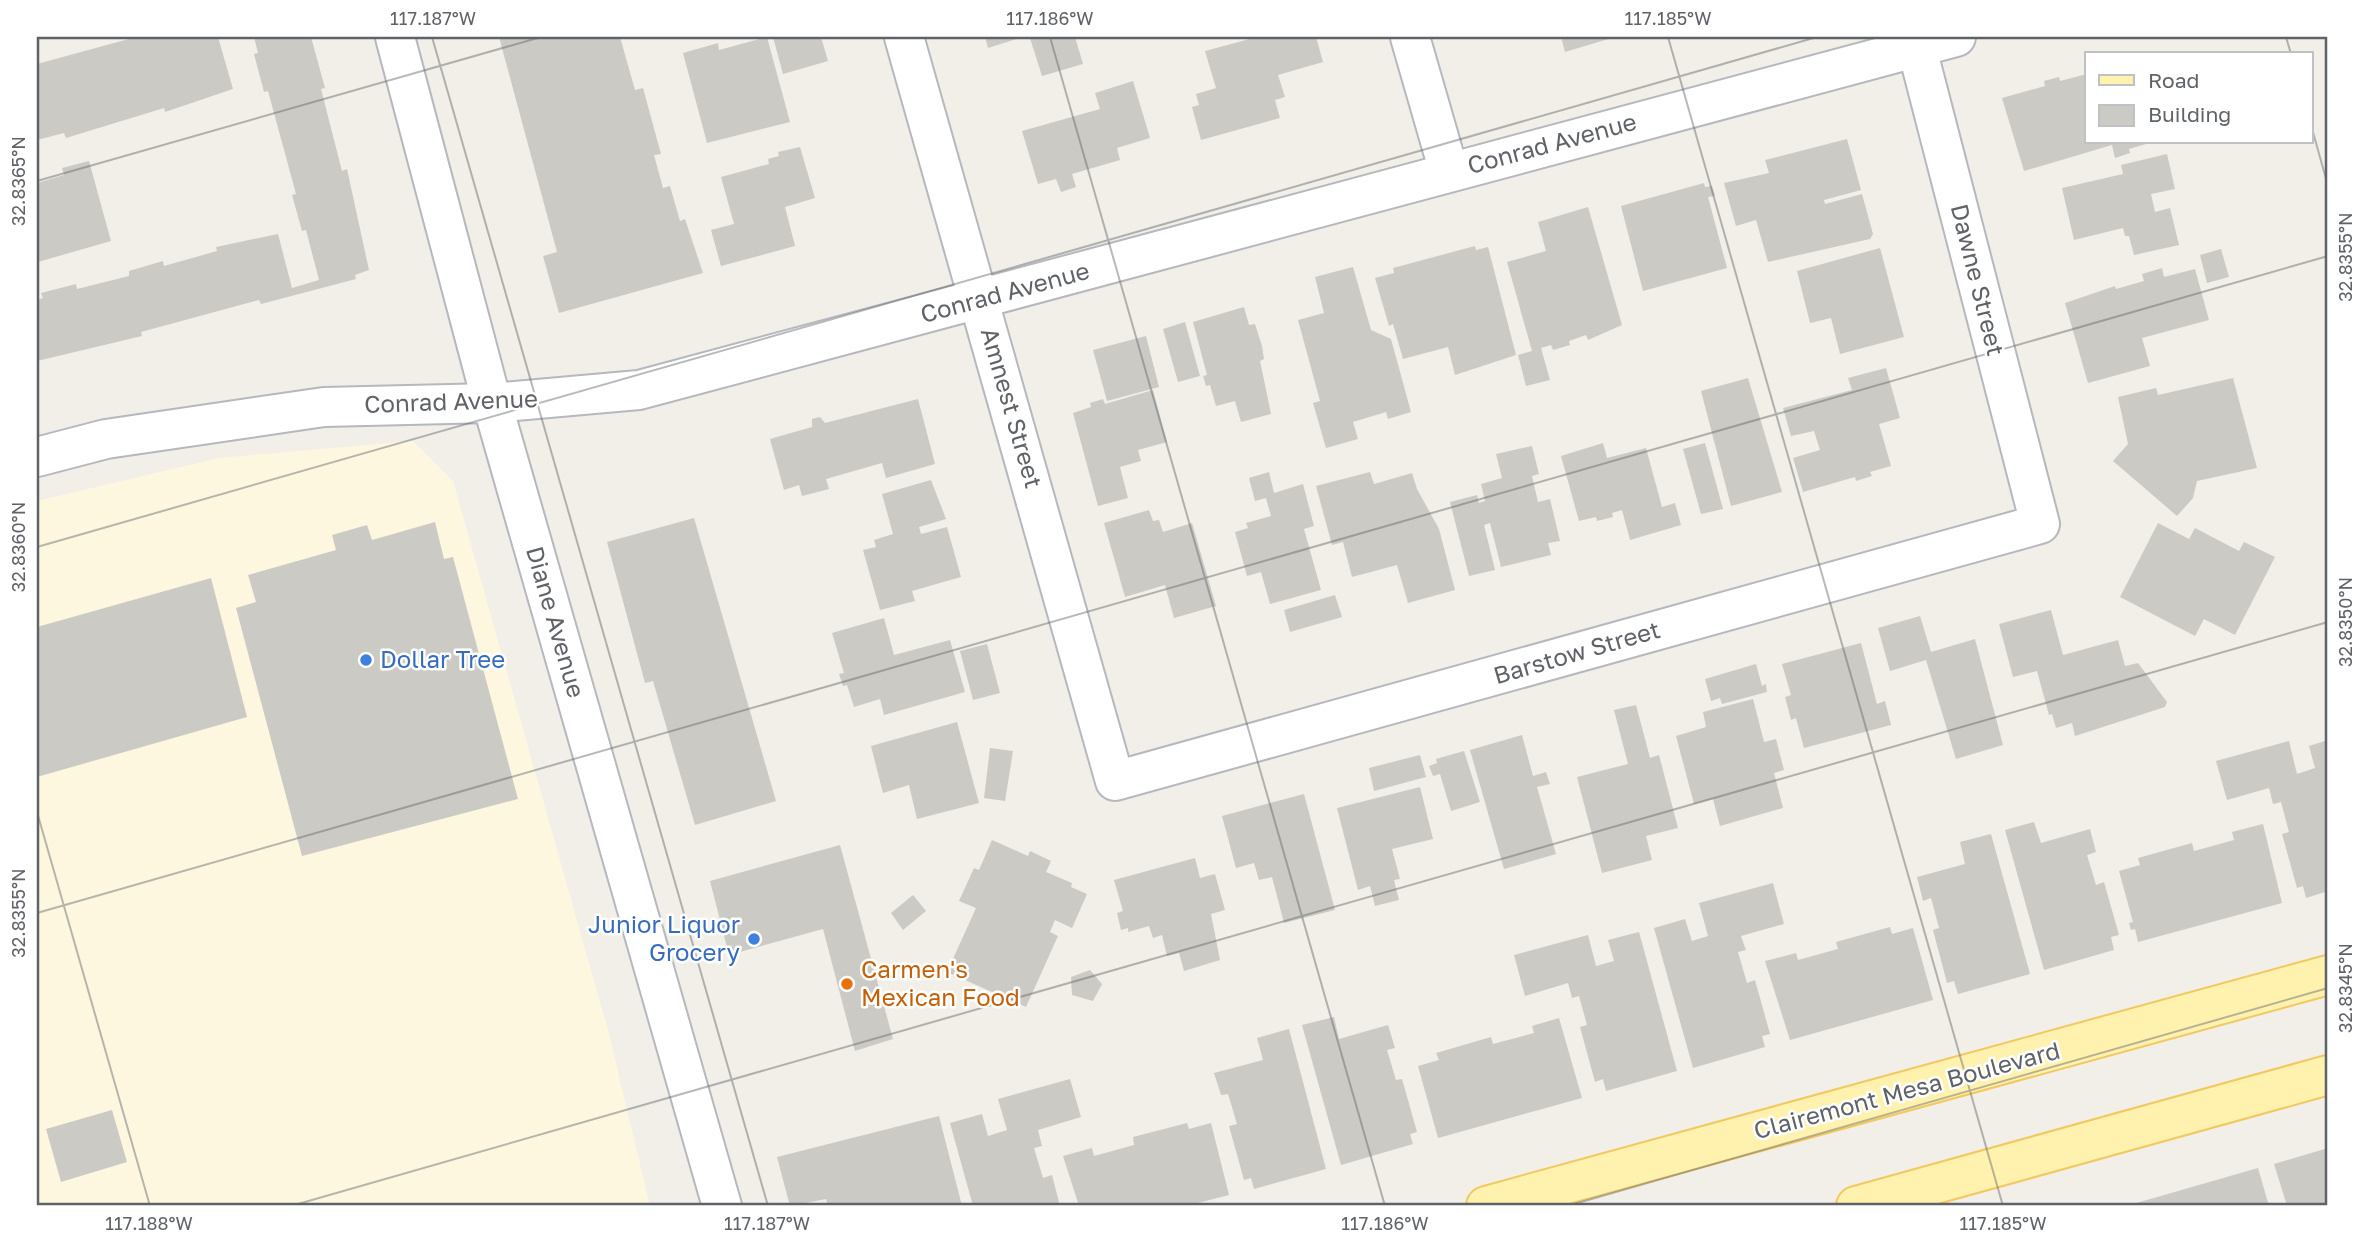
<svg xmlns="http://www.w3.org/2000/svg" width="2365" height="1243" viewBox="0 0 2365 1243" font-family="'Golos Text',sans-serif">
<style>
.commercial{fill:#fef7e0}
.building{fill:#cccac5}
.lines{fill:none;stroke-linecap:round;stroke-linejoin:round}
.minor-casing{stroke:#b5b8bc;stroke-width:42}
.major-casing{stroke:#f2c960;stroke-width:42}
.minor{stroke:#fff;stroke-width:38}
.major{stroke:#fff2af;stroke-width:38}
.ticks{fill:none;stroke:#5f6368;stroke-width:2;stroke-opacity:0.45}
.shop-dot{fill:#3f7fe0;stroke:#fff;stroke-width:2.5}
.food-dot{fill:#e8710a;stroke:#fff;stroke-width:2.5}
.labels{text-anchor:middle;stroke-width:5;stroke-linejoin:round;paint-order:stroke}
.street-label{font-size:24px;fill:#5f6368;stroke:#fff}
.shop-label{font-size:24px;fill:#366cbe;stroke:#fff;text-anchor:start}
.food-label{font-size:24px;fill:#c56008;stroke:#fff;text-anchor:start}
.neatline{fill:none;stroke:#5f6368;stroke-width:2.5}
.ticks-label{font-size:18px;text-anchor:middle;fill:#5f6368}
</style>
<rect width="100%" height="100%" fill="#f1efe8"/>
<!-- commercial -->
<path class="commercial" d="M 413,441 L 453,481 L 609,1034 L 650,1206 L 37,1206 L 37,501 L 219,458 Z"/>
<!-- building -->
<g class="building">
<path d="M 136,37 L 218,37 L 233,89 L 165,112 L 164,108 L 66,138 L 64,133 L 37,140 L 37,64 Z"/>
<path d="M 254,37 L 311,37 L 325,88 L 321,89 L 342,171 L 347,169 L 369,270 L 355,275 L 356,279 L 261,304 L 259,300 L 141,332 L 142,336 L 37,361 L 37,300 L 43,298 L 41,293 L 76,284 L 77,289 L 129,276 L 129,271 L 163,261 L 164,266 L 217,251 L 216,247 L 278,234 L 292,288 L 319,280 L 306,230 L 302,231 L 292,195 L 296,194 L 268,91 L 264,92 L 254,54 L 258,53 Z"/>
<path d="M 499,37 L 620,37 L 635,90 L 643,88 L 661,154 L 654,155 L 663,188 L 670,186 L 680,221 L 685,219 L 703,273 L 559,313 L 543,256 L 557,252 Z"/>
<path d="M 767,37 L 790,122 L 707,143 L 683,53 L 718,43 L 719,50 Z"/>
<path d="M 773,37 L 821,37 L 828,61 L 783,74 Z"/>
<path d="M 985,37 L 1023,37 L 988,48 Z"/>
<path d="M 1075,37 L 1083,64 L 1042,76 L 1030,38 Z"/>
<path d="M 1257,37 L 1316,37 L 1323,62 L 1278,75 L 1285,97 L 1275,100 L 1280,118 L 1201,140 L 1192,107 L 1199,105 L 1196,94 L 1216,88 L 1205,51 Z"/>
<path d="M 1561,37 L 1615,37 L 1565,52 Z"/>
<path d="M 2087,74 L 2087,142 L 2153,142 L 2129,149 L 2130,153 L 2115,158 L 2112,145 L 2024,171 L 2002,98 L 2045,86 L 2044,81 L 2059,77 L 2060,81 Z"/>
<path d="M 1133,81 L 1150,138 L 1117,148 L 1120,160 L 1072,174 L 1076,187 L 1061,192 L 1056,179 L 1038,184 L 1022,131 L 1100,109 L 1095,93 Z"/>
<path d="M 1847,139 L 1861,190 L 1824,200 L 1825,204 L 1862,194 L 1873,234 L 1870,239 L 1768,262 L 1756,220 L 1736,226 L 1724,183 L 1769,173 L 1765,160 Z"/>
<path d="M 800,147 L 815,198 L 785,207 L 795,246 L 721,266 L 711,230 L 734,224 L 721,177 L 769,164 L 768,159 L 779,156 L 778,152 Z"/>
<path d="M 2167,154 L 2175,189 L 2151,194 L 2155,212 L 2170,208 L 2179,245 L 2134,255 L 2129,236 L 2125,236 L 2123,228 L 2074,240 L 2062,188 L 2123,174 L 2121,165 Z"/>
<path d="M 89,161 L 111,241 L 38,262 L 37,183 L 64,175 L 62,168 Z"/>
<path d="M 1704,183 L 1705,187 L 1712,186 L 1715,196 L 1708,197 L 1727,268 L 1643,291 L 1621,206 Z"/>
<path d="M 1588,207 L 1622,325 L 1588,340 L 1586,335 L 1569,341 L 1570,345 L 1553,350 L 1551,345 L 1541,348 L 1550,380 L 1526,386 L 1518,355 L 1532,351 L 1507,262 L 1546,251 L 1538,222 Z"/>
<path d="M 1475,246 L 1476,250 L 1488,247 L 1516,355 L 1455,375 L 1448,347 L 1403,359 L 1393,324 L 1389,326 L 1375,278 L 1394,273 L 1393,268 Z"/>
<path d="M 1880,248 L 1904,337 L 1840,354 L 1831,318 L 1810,323 L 1797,271 Z"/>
<path d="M 2221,249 L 2229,277 L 2207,283 L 2200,255 Z"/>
<path d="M 1353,267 L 1371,330 L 1391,339 L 1411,412 L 1388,419 L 1386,412 L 1353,422 L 1358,439 L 1326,448 L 1313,403 L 1320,401 L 1298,320 L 1324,313 L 1315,277 Z"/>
<path d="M 2162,268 L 2164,277 L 2195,269 L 2209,320 L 2142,338 L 2150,366 L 2088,383 L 2065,303 L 2115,286 L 2116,289 L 2144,281 L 2142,274 Z"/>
<path d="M 1244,307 L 1249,325 L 1255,324 L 1262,346 L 1264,359 L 1260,361 L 1271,414 L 1241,422 L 1235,401 L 1216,406 L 1210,385 L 1206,386 L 1203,376 L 1207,375 L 1193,322 Z"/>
<path d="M 1185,322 L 1200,376 L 1178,382 L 1163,329 Z"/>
<path d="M 1146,336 L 1159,387 L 1107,401 L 1093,350 Z"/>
<path d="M 1886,368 L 1900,418 L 1879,424 L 1891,466 L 1870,472 L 1872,476 L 1856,481 L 1855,477 L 1803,492 L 1793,458 L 1820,450 L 1814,431 L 1791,436 L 1783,408 L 1852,390 L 1848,378 Z"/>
<path d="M 1748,378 L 1782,492 L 1731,506 L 1701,391 Z"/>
<path d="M 2233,378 L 2257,468 L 2197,481 L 2193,498 L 2177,516 L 2113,461 L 2128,444 L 2118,397 L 2156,388 L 2158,395 Z"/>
<path d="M 1153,390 L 1167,442 L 1138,450 L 1141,461 L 1120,467 L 1128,498 L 1098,506 L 1073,413 L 1091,407 L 1090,403 L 1103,399 L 1105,404 Z"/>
<path d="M 918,399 L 935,464 L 886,478 L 882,463 L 826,479 L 829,489 L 802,496 L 799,485 L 784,490 L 770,439 L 812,427 L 812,419 L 820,417 L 825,423 Z"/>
<path d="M 1603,443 L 1607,458 L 1646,448 L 1662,507 L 1675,503 L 1681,525 L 1630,540 L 1622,510 L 1612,513 L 1613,517 L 1597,521 L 1596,517 L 1579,521 L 1561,456 Z"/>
<path d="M 1705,443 L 1723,509 L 1701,514 L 1683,449 Z"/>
<path d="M 1532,446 L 1539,474 L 1532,476 L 1538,502 L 1550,499 L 1560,541 L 1548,543 L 1551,555 L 1501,567 L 1490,523 L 1484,525 L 1495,570 L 1469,576 L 1450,502 L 1477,495 L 1479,503 L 1485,501 L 1481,484 L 1502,478 L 1496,454 Z"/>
<path d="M 1269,472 L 1274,493 L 1303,484 L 1314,526 L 1304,529 L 1321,590 L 1270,604 L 1261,572 L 1247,576 L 1235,532 L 1248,528 L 1246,523 L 1271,516 L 1266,498 L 1255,501 L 1249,478 Z"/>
<path d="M 1370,472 L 1374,484 L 1412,473 L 1417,489 L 1439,529 L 1455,590 L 1408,603 L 1397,565 L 1352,577 L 1343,542 L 1332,545 L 1316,486 Z"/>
<path d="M 931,480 L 946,519 L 919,527 L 921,534 L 947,527 L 961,577 L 912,591 L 915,601 L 880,610 L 863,550 L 876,547 L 874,540 L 893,534 L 882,494 Z"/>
<path d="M 1149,510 L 1153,521 L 1159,520 L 1163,532 L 1192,523 L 1216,606 L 1174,618 L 1165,585 L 1125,597 L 1104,523 Z"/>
<path d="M 694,518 L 776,801 L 695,825 L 653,681 L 645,683 L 607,542 Z"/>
<path d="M 435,522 L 444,559 L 453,557 L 518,799 L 302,856 L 236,608 L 256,602 L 248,575 L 336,550 L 332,535 L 367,525 L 372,540 Z"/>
<path d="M 2158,523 L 2189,539 L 2195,528 L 2239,551 L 2244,542 L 2275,557 L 2235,635 L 2204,619 L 2195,636 L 2120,597 Z"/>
<path d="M 211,578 L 247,717 L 37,777 L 37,627 Z"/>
<path d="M 1335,595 L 1342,617 L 1290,632 L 1284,610 Z"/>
<path d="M 2051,610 L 2063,655 L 2118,640 L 2125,666 L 2138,663 L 2167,702 L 2165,707 L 2075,736 L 2072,723 L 2056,728 L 2052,714 L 2049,715 L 2037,671 L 2013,677 L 1999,624 Z"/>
<path d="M 1920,616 L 1931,652 L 1975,639 L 2003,745 L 1956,759 L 1926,660 L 1890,671 L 1878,628 Z"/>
<path d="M 884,618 L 894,655 L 950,640 L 965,692 L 884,715 L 880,699 L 854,707 L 847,685 L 843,686 L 839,674 L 844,673 L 832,633 Z"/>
<path d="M 1861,643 L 1877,704 L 1885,701 L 1891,725 L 1804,748 L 1796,718 L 1791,720 L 1785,697 L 1791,695 L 1782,664 Z"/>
<path d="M 987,644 L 1000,693 L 973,700 L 960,651 Z"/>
<path d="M 1756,664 L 1762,686 L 1766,684 L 1767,692 L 1722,704 L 1720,698 L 1711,701 L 1705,679 Z"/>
<path d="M 1753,699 L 1764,742 L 1776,739 L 1784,770 L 1774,773 L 1783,808 L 1720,826 L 1713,799 L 1694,804 L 1676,736 L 1706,727 L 1703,712 Z"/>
<path d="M 1636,705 L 1650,758 L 1659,755 L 1678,828 L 1646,836 L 1652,860 L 1602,873 L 1577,777 L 1628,764 L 1614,710 Z"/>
<path d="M 957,722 L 979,803 L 917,819 L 909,785 L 883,793 L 871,746 Z"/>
<path d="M 1522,735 L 1533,776 L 1546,772 L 1550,784 L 1537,787 L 1556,854 L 1504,869 L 1470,750 Z"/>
<path d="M 2328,740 L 2328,891 L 2306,898 L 2303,886 L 2297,888 L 2282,834 L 2289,832 L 2281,802 L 2273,804 L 2269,788 L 2227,800 L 2216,761 L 2289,741 L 2297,774 L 2315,768 L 2309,746 Z"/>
<path d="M 990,748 L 1013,751 L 1005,801 L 984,798 Z"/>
<path d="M 1464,751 L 1480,802 L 1451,811 L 1440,774 L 1433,776 L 1429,766 L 1437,763 L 1436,759 Z"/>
<path d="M 1420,755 L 1426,777 L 1374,791 L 1369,768 Z"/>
<path d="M 1420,787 L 1433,839 L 1392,849 L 1400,879 L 1394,880 L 1399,900 L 1375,906 L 1370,886 L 1358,890 L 1337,808 Z"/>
<path d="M 1304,794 L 1335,910 L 1284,923 L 1272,877 L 1259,880 L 1254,863 L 1236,868 L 1222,816 Z"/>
<path d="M 2034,822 L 2041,843 L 2090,829 L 2096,852 L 2087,855 L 2096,885 L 2104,882 L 2119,935 L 2111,937 L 2114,950 L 2044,970 L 2005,830 Z"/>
<path d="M 2263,824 L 2282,903 L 2138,942 L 2135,929 L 2131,930 L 2129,923 L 2133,922 L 2119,871 L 2140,865 L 2138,858 L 2192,843 L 2194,851 L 2234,840 L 2232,832 Z"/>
<path d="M 1991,834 L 2030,974 L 1958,994 L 1954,981 L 1947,983 L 1933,930 L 1939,928 L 1931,898 L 1923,901 L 1917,877 L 1965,864 L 1960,842 Z"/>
<path d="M 992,840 L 1028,856 L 1030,851 L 1051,861 L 1046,872 L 1072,883 L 1071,887 L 1087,894 L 1072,928 L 1055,920 L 1050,932 L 1058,936 L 1026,1007 L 947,972 L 976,908 L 959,901 L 974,868 L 979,870 Z"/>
<path d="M 840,845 L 893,1039 L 855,1051 L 823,929 L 729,955 L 710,881 Z"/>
<path d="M 1195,858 L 1200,878 L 1215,874 L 1225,910 L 1211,914 L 1220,960 L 1184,971 L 1179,953 L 1167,956 L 1162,935 L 1153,938 L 1149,926 L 1128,932 L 1128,928 L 1121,930 L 1117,913 L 1123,911 L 1114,880 Z"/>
<path d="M 1773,883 L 1784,924 L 1741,936 L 1746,950 L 1738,952 L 1747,983 L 1755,980 L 1770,1034 L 1762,1036 L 1765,1047 L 1693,1068 L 1654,928 L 1685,919 L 1692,941 L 1708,936 L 1699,903 Z"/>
<path d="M 913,895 L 926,911 L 903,930 L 891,913 Z"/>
<path d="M 1890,927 L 1892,934 L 1913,928 L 1933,1000 L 1790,1040 L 1765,961 L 1796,953 L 1798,960 L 1838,949 L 1836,942 Z"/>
<path d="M 1639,932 L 1677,1071 L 1606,1091 L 1603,1079 L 1595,1082 L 1580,1027 L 1587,1025 L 1579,996 L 1572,998 L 1568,983 L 1525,996 L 1514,955 L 1588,935 L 1596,966 L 1614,961 L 1608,940 Z"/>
<path d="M 1090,970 L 1102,984 L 1093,1001 L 1072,995 L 1071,977 Z"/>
<path d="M 1334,1017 L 1339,1039 L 1388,1025 L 1395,1048 L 1387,1050 L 1396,1080 L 1402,1079 L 1417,1132 L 1410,1134 L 1413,1144 L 1341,1165 L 1302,1025 Z"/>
<path d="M 1559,1018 L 1582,1098 L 1438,1138 L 1418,1066 L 1439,1060 L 1436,1053 L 1491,1037 L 1493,1044 L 1534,1033 L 1532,1026 Z"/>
<path d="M 1289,1029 L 1326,1169 L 1254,1189 L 1251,1178 L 1244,1180 L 1229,1126 L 1237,1124 L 1228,1094 L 1221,1095 L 1214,1073 L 1263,1060 L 1257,1038 Z"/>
<path d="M 1070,1079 L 1081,1117 L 1038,1130 L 1042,1146 L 1034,1148 L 1043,1178 L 1052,1175 L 1060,1206 L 973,1206 L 950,1123 L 982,1114 L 988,1136 L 1007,1130 L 998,1099 Z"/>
<path d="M 112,1110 L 127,1162 L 61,1182 L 46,1129 Z"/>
<path d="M 939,1116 L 962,1206 L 828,1206 L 826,1199 L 790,1206 L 777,1157 Z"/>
<path d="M 1187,1123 L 1189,1129 L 1211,1123 L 1229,1195 L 1186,1206 L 1079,1206 L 1063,1156 L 1092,1148 L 1094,1156 L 1134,1145 L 1133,1137 Z"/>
<path d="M 2328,1148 L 2328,1206 L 2287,1206 L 2274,1164 Z"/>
<path d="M 2258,1168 L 2269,1206 L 2190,1206 L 2189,1203 L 2126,1206 Z"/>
</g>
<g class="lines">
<defs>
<g id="minor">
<path d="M 395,37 L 492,403 L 722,1206"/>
<path d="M 904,37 L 1115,781 L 2040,524 L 1914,37"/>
<path d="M 1410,37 L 1449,172"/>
<path d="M 37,457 L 106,439 L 324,407 L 492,403 L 639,390 L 1956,37"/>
</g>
<g id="major">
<path d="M 1486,1206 L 2328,975"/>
<path d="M 1856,1206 L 2328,1075"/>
</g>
</defs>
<!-- minor casing -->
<use href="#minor" class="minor-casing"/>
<!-- major casing -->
<use href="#major" class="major-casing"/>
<!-- minor -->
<use href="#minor" class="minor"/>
<!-- major -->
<use href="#major" class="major"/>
</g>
<!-- ticks -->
<path class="ticks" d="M 432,37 L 768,1206M 1050,37 L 1385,1206M 1668,37 L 2003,1206M 2286,37 L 2291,54M 2311,125 L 2328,186M 37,181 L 541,37M 37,547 L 1817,37M 37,812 L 150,1206M 37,913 L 2328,256M 291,1206 L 2328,622M 1567,1206 L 2328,988"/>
<!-- markers -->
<g class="shop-dot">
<circle cx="366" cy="660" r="7"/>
<circle cx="754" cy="939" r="7"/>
</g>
<circle class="food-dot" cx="847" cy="984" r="7"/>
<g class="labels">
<!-- street labels -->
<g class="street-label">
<text transform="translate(1552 144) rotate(-15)" y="8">Conrad Avenue</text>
<text transform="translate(1977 280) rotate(76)" y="8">Dawne Street</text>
<text transform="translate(1005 293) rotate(-15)" y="8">Conrad Avenue</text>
<text transform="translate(451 402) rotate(-2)" y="8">Conrad Avenue</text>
<text transform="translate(1011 408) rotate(74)" y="8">Amnest Street</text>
<text transform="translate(555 622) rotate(74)" y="8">Diane Avenue</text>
<text transform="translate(1577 653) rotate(-16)" y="8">Barstow Street</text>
<text transform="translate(1907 1091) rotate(-15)" y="8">Clairemont Mesa Boulevard</text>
</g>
<!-- shop labels -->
<g class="shop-label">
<text x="380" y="668">Dollar Tree</text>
<text x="740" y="933" text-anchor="end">Junior Liquor<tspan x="740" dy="28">Grocery</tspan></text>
</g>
<!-- food labels -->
<g class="food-label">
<text x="861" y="978">Carmen's<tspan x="861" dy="28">Mexican Food</tspan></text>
</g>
</g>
<!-- border -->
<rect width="2365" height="1243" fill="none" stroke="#ffffff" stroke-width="77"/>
<!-- legend -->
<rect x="2085" y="52" width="228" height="91" fill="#ffffff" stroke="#bfc1c3" stroke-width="2"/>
<rect x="2099" y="75" width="35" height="10" fill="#fff2af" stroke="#bfc1c3" stroke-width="2"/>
<text x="2148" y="88" font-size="21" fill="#5f6368">Road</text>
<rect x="2099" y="105" width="35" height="21" fill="#cccac5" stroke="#bfc1c3" stroke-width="2"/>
<text x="2148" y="122" font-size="21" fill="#5f6368">Building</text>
<rect x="38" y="38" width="2288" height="1166" class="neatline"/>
<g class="ticks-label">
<text x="433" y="25">117.187°W</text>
<text x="1050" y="25">117.186°W</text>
<text x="1668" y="25">117.185°W</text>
<text transform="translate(19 181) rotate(-90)" y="6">32.8365°N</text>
<text transform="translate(2346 257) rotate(-90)" y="6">32.8355°N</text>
<text transform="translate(19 547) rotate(-90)" y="6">32.8360°N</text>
<text transform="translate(2346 622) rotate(-90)" y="6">32.8350°N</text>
<text transform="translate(19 913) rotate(-90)" y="6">32.8355°N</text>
<text transform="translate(2346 988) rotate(-90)" y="6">32.8345°N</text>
<text x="149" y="1230">117.188°W</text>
<text x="767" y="1230">117.187°W</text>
<text x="1385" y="1230">117.186°W</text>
<text x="2003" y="1230">117.185°W</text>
</g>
</svg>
